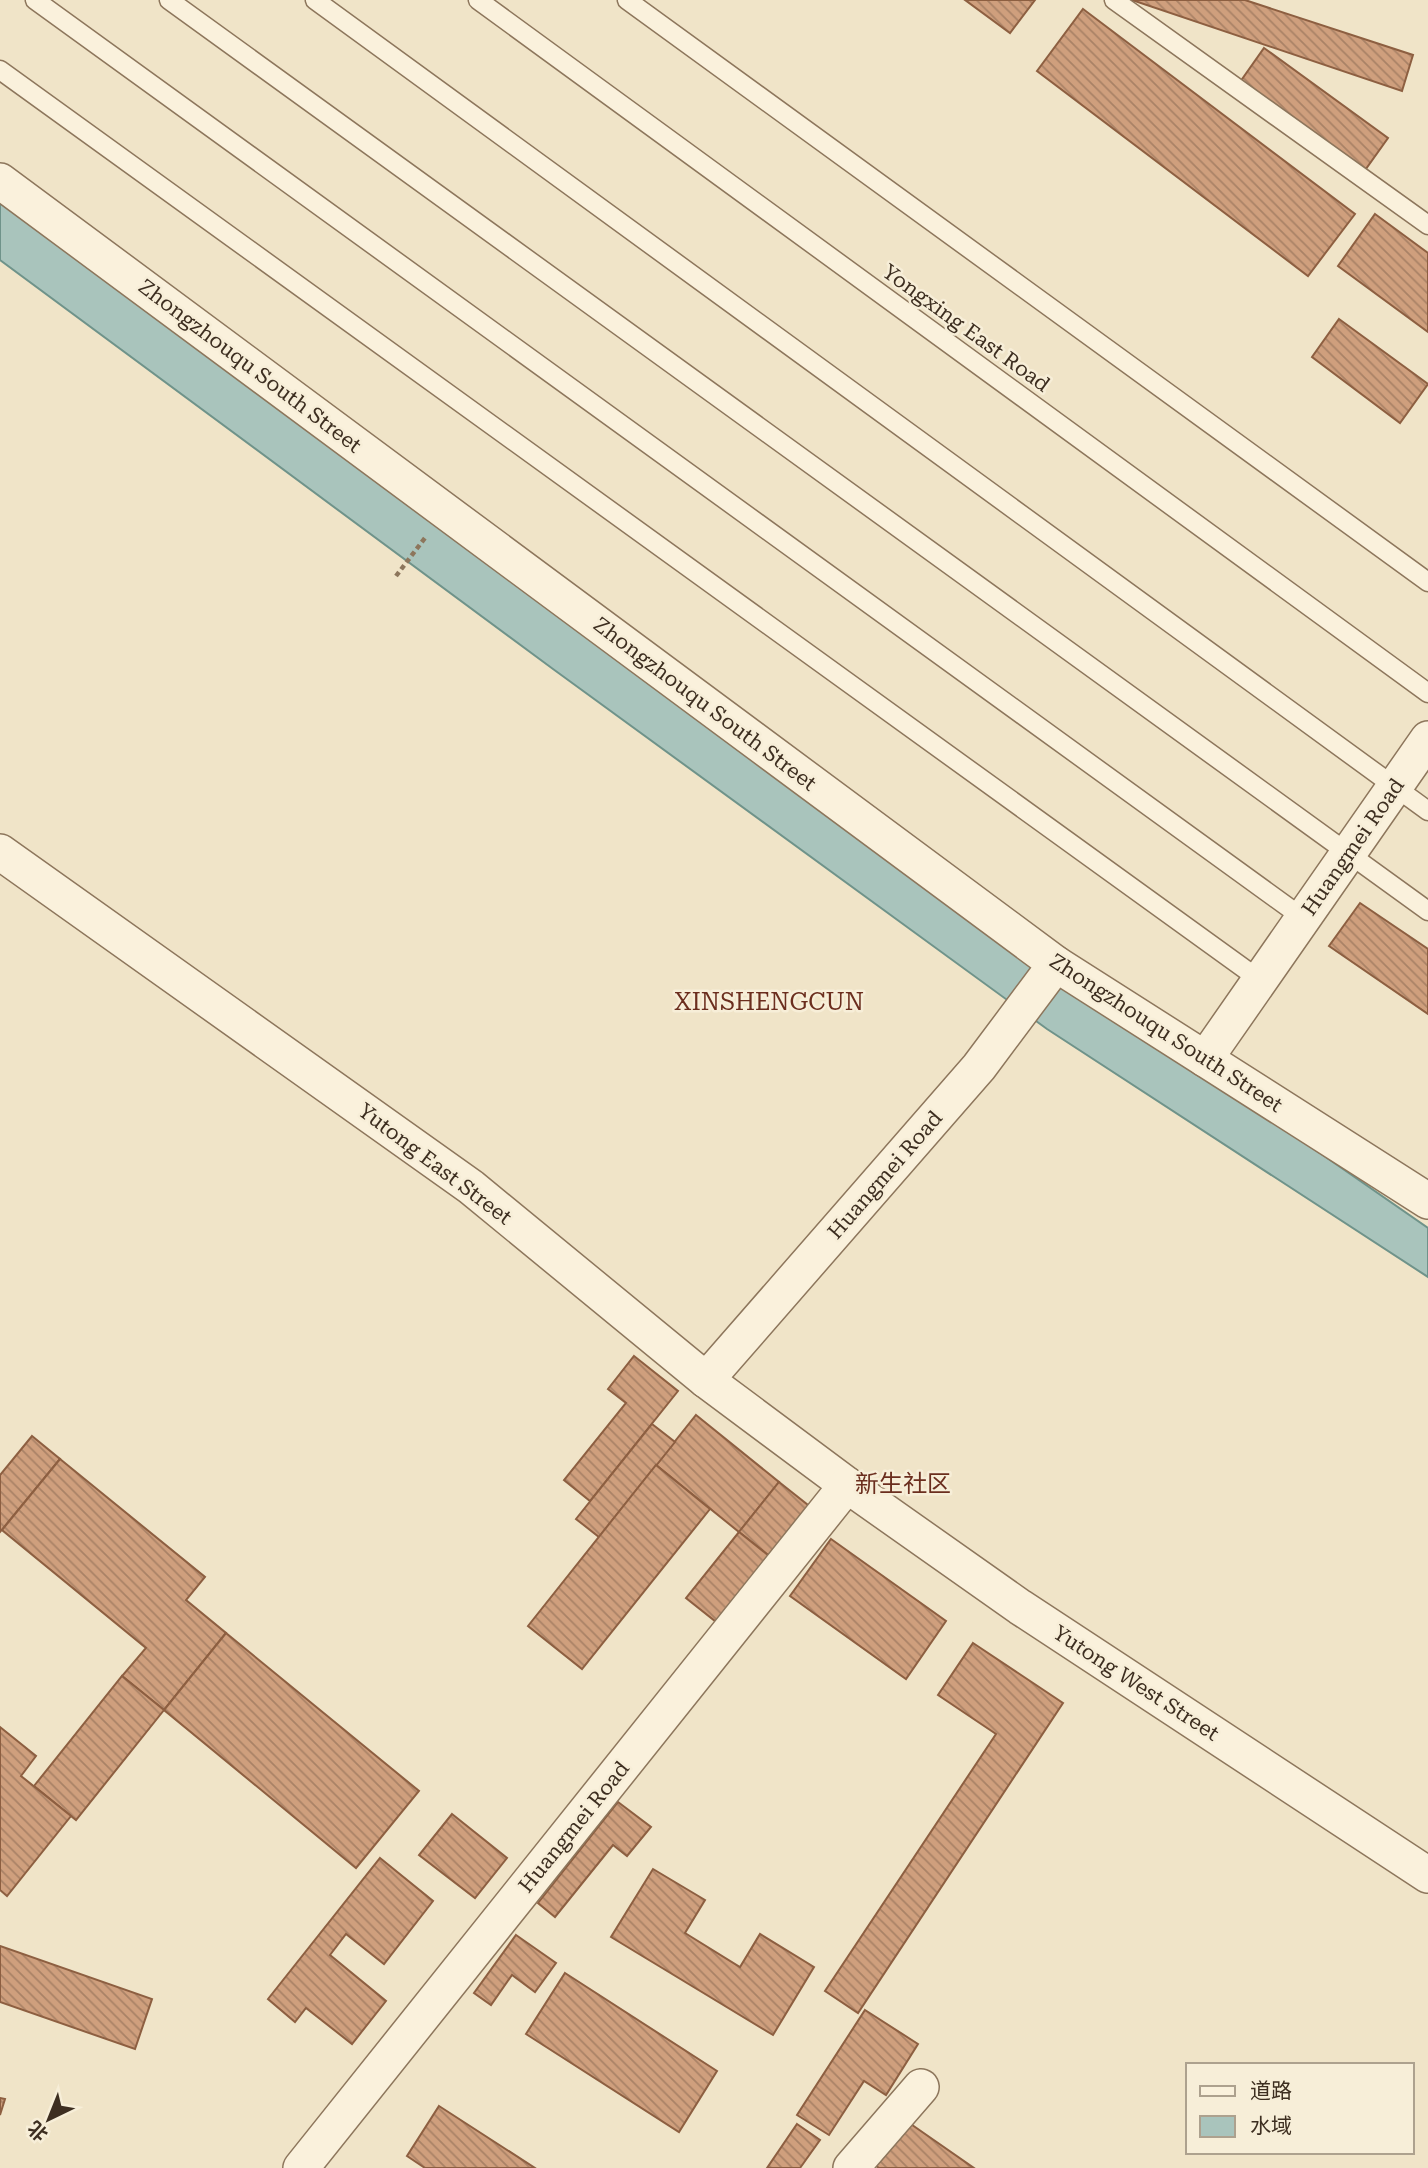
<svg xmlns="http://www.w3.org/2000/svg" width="1428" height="2168" viewBox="0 0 1428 2168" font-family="'Roboto Serif','Noto Sans SC',serif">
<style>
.water{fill:#a9c4bc;stroke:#6f938a;stroke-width:2}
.building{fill:url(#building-back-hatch);stroke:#8d5f41;stroke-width:2}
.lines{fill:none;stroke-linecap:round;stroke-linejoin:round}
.lane-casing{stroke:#8d765c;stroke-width:21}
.street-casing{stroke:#8d765c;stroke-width:38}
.path{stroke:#8d765c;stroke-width:4.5;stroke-dasharray:5 3.5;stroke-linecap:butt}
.lane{stroke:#faf1dc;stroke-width:18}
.street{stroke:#faf1dc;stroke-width:35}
.labels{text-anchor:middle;stroke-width:5;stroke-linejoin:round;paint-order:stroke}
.street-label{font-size:21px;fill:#3d2e20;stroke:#f7eed8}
.quarter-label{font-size:24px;fill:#6b2e1e;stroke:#f7eed8}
</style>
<defs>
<pattern id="building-back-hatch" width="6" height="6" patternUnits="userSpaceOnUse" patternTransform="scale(1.75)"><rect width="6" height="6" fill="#cf9f7d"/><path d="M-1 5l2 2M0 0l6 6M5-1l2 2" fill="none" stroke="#a98266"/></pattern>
</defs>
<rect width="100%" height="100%" fill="#f0e4c8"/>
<!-- water -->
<path class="water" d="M 0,199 L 1192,1064 L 1428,1228 L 1428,1277 L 1047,1029 L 553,669 L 0,260 Z"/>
<!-- building -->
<g class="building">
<path d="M 965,0 L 1035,0 L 1010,33 Z"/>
<path d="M 1132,0 L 1245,0 L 1413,55 L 1402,91 Z"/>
<path d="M 1083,9 L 1355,214 L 1308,276 L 1037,71 Z"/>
<path d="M 1264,48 L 1388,138 L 1363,173 L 1240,82 Z"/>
<path d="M 1375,214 L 1428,253 L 1428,332 L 1338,266 Z"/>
<path d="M 1339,319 L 1428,384 L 1400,423 L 1312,357 Z"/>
<path d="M 1360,903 L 1428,949 L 1428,1014 L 1329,946 Z"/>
<path d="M 634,1356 L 678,1391 L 590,1501 L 564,1480 L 626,1403 L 608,1389 Z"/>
<path d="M 696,1415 L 779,1482 L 739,1532 L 656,1465 Z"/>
<path d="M 652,1424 L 675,1442 L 599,1537 L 576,1519 Z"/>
<path d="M 32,1436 L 60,1459 L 0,1532 L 0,1475 Z"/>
<path d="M 60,1459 L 205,1577 L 186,1600 L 226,1633 L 164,1710 L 122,1676 L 146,1648 L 2,1530 Z"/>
<path d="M 656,1465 L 710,1509 L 582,1669 L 528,1626 Z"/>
<path d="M 779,1482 L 813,1509 L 773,1559 L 739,1532 Z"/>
<path d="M 739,1532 L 773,1559 L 720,1625 L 686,1598 Z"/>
<path d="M 831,1539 L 946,1621 L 906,1679 L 790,1596 Z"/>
<path d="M 226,1633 L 419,1791 L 356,1868 L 164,1710 Z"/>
<path d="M 973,1643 L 1063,1703 L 858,2013 L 825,1991 L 996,1734 L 938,1695 Z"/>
<path d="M 122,1676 L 164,1710 L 76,1820 L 34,1786 Z"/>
<path d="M 0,1727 L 36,1756 L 21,1776 L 71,1816 L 7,1896 L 0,1890 Z"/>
<path d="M 618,1802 L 651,1827 L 627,1856 L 613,1845 L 555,1917 L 538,1903 Z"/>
<path d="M 452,1814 L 507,1858 L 475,1898 L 419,1855 Z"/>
<path d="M 380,1858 L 433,1901 L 384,1964 L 346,1934 L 330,1955 L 386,2001 L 352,2044 L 306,2008 L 295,2022 L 268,1999 Z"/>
<path d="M 653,1869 L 705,1900 L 685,1933 L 740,1967 L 760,1934 L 814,1967 L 773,2035 L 611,1937 Z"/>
<path d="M 516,1935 L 556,1963 L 535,1992 L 512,1975 L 491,2005 L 474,1993 Z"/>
<path d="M 0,1946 L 152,1999 L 135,2049 L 0,2002 Z"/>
<path d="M 565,1973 L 717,2071 L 679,2132 L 526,2034 Z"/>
<path d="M 865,2010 L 918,2044 L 886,2095 L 864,2081 L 829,2135 L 797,2115 Z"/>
<path d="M 0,2098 L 5,2099 L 0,2115 Z"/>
<path d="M 439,2106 L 535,2168 L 425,2168 L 407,2156 Z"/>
<path d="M 905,2120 L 974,2168 L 879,2168 L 875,2165 Z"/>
<path d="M 797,2124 L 820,2140 L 800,2168 L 767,2168 Z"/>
</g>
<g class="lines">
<defs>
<g id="lane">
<path d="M 35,0 L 1303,918"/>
<path d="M 169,0 L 1428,911"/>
<path d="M 315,0 L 1428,811"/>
<path d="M 478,0 L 1428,693"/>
<path d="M 627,0 L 1428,582"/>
<path d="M 1114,0 L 1428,225"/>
<path d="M 0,70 L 1260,980"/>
</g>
<g id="street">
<path d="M 0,181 L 1056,964 L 1428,1201"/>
<path d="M 0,852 L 471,1187 L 706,1380 L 847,1485 L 1020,1607 L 1428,1875"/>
<path d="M 1205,1059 L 1428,739"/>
<path d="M 706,1380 L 979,1067 L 1056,964"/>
<path d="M 301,2168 L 847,1485"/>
<path d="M 851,2168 L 921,2087"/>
</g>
</defs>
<!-- lane casing -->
<use href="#lane" class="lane-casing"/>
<!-- street casing -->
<use href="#street" class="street-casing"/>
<!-- path -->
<path class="path" d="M 396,576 L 425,538"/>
<!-- lane -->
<use href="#lane" class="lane"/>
<!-- street -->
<use href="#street" class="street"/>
</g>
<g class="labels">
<!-- street labels -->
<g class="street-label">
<text transform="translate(966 328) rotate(36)" y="7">Yongxing East Road</text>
<text transform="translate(250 366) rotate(37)" y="7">Zhongzhouqu South Street</text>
<text transform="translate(705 704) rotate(37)" y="7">Zhongzhouqu South Street</text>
<text transform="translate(1353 847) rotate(-55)" y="7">Huangmei Road</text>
<text transform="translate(1166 1033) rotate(33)" y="7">Zhongzhouqu South Street</text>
<text transform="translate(435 1164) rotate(37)" y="7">Yutong East Street</text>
<text transform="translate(885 1175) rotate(-49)" y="7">Huangmei Road</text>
<text transform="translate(1136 1683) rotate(33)" y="7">Yutong West Street</text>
<text transform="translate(574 1827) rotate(-51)" y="7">Huangmei Road</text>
</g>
<!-- quarter labels -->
<g class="quarter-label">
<text x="769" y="1010">XINSHENGCUN</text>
<text x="903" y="1492">新生社区</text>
</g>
</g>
<!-- legend -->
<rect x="1186" y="2063" width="228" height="91" fill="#f7eed8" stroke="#ada18e" stroke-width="2"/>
<rect x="1200" y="2086" width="35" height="10" fill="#faf1dc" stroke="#ada18e" stroke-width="2"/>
<text x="1250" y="2098" font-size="21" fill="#3d2e20">道路</text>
<rect x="1200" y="2116" width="35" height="21" fill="#a9c4bc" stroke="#ada18e" stroke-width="2"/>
<text x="1250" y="2133" font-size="21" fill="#3d2e20">水域</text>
<!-- north arrow -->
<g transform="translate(49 2119) rotate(223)" stroke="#f7eed8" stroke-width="5" paint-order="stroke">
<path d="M0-5L12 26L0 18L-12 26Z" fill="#3d2e20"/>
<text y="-10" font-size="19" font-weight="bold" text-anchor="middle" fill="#3d2e20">北</text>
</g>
</svg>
